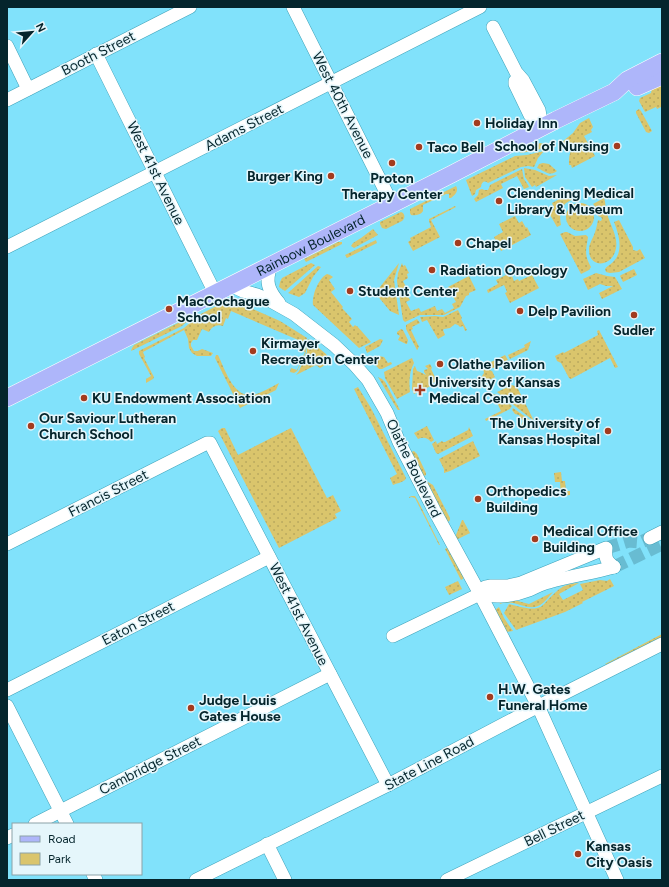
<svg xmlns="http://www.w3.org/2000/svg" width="669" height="887" viewBox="0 0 669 887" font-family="Figtree,sans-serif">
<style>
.green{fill:url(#green-dots)}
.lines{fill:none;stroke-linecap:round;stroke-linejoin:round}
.minor-tunnel{stroke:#68bcd2;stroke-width:13;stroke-dasharray:13 6;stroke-linecap:butt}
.minor-casing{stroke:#3da2b9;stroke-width:14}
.major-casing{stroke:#fff;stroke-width:18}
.minor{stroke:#fff;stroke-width:13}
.major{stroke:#aeb6fa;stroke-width:17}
.poi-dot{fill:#a33b1e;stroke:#e5f6fb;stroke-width:1.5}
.labels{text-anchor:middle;stroke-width:3;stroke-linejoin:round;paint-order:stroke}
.street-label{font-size:14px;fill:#05252c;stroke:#e5f6fb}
.poi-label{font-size:14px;font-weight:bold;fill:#05252c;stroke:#e5f6fb;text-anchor:start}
</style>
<defs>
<pattern id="green-dots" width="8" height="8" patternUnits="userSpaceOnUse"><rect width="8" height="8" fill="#dac56c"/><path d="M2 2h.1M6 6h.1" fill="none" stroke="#baa95e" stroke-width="1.8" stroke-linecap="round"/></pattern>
</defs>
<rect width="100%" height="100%" fill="#81e2fb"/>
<!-- green -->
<g class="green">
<path d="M 662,84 L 662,109 L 661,107 L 657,109 L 656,107 L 645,112 L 639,101 L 640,98 L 651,93 L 652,88 Z"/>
<path d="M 639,109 L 641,111 L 652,131 L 649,133 L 646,132 L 636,113 L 636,111 Z"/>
<path d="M 589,118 L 593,127 L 591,130 L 592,132 L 584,136 L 595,156 L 572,168 L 571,165 L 569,165 C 569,157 569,151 575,147 L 574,144 L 566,142 L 565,144 L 562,142 L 573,133 L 580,123 Z"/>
<path d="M 540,143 L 544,144 L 546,147 L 535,151 L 519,153 Z"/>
<path d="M 544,151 L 538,158 L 534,167 L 528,166 L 521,167 L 488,183 C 485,180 481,182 481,187 L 476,190 L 475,194 L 472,196 L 466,180 L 515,156 L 527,155 Z"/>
<path d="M 543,163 L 549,164 L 557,171 C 549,177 545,171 537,168 L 539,164 Z"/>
<path d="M 524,168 L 535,170 L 549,176 L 557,175 L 536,187 L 535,185 L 532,187 L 525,177 Z"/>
<path d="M 522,169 L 524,179 L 528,185 L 529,187 L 524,189 L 517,176 L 501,184 L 503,188 L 476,202 L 474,199 L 478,195 L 479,190 L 482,189 L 484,190 L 488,190 L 489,188 L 490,185 Z"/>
<path d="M 456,186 C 459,191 455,195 451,198 L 449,198 L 449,194 L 446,194 L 423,205 C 423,207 423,209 423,211 C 421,215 414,216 411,215 L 410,213 L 410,209 Z"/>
<path d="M 567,195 L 568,198 L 573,196 L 574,199 C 560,204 559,212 561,225 L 557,227 L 549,213 L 551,211 L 550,209 L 554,208 L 552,203 Z"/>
<path d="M 604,198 C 606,203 605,208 607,213 C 610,226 620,238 615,252 C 610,267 589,268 589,250 C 589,244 592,240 594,235 C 596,230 597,225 598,220 L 601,221 L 602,219 L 601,217 L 598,216 L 597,209 L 593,204 Z"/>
<circle cx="580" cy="217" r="14"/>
<path d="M 455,206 L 456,207 L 431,220 L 440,237 L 413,251 L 408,242 L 411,240 L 410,238 L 431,227 L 429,221 L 429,219 Z"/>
<path d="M 401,212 L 403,213 C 405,216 405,218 402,221 L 386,229 L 382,228 L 380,224 L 380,222 Z"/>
<path d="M 515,216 L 519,223 L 522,221 L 526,228 L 527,227 L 531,235 L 501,251 L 494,237 L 503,232 L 499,224 Z"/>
<path d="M 619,220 L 633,247 L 633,250 L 637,251 L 640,249 L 645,258 L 619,272 L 610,273 L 606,272 L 605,269 C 607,266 610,265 613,262 C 624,251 619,235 614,222 Z"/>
<path d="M 373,229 L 378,235 L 354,248 L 351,246 L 353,243 L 361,238 Z"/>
<path d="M 565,232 L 567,232 L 575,236 L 586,235 L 588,237 C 586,250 584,255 591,267 L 589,270 L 581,274 L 560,234 Z"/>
<path d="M 376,240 L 377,243 L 347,258 L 345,255 Z"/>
<path d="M 338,242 L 342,242 L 342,244 L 306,262 L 304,259 Z"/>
<path d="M 311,263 L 315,265 L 285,291 L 279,287 L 280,282 L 282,278 Z"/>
<path d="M 399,263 L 394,280 L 399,315 L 390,311 L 376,294 L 377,293 L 376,292 Z"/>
<path d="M 402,263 L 403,266 L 405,265 L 409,273 L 407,274 L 408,278 L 403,281 L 407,289 L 405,291 L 410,300 L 406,302 L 411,311 L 419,308 L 421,312 L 435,306 L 437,311 L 442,309 L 445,313 L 454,308 L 452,304 L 456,302 L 448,287 L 469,276 L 476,290 L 469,293 L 469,295 L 466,296 L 460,307 L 444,315 L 420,315 L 405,322 L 403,320 L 397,281 L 398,273 Z"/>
<path d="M 318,266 L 321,267 L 313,277 L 305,293 L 299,297 L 288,293 Z"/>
<path d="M 634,269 L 637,275 L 623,282 L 620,276 L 621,275 Z"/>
<path d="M 596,273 L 607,276 L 615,277 L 622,289 L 602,299 L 599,293 L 613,286 L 606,286 L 600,284 L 588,290 L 583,279 Z"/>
<path d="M 327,274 L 330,275 L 333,277 L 329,280 L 335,289 L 331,292 L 343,307 L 342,308 L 352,319 L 349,322 L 353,327 L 355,325 L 356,326 L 357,326 L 371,342 L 359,348 L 313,305 C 312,295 318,279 327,274 Z"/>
<path d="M 508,274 L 509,277 L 512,276 L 514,281 L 518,279 L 519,281 L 532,275 L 539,288 L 510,303 L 505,293 L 507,292 L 504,285 L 488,293 L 487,290 L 498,284 L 496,280 Z"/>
<path d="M 230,299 L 280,321 L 307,338 L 305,345 L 306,352 L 297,371 L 294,373 L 290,372 L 291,368 L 297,370 L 305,352 L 300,349 L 303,342 L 231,311 L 228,319 L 226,318 L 223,326 C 217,324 212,326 209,332 L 202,329 L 197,340 L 193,340 L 191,343 L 191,346 L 194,351 L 198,351 L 202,349 L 213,353 L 211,356 L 197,356 L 192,353 L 189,348 L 188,339 L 184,330 L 143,352 L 145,357 L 144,358 L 154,377 L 153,379 L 146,383 L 146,379 L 151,376 L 139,354 L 139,351 L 184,328 L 199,315 Z"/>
<path d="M 458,310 L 462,318 L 461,319 L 467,330 L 465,331 L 463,326 L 460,327 L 458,325 L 455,324 L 450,328 L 444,329 L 443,330 L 445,335 L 438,339 L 427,320 L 422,322 L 420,317 L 435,316 L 443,317 Z"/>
<path d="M 194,315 L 182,326 L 131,351 L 132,348 L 134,345 Z"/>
<path d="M 417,319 L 420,323 L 412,327 L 413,329 L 411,330 L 419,347 L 418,348 L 418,349 L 417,350 L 406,329 L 406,325 Z"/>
<path d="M 401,329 L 403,330 L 408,340 L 407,344 L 406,344 L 398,340 L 400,336 L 397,334 L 397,332 Z"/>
<path d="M 599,330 L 618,367 L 615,368 L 610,358 L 571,379 L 569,378 L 561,363 L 557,361 L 555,356 L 563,352 L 564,353 L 598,335 L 597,331 Z"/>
<path d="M 308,339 L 326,354 C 331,361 326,365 320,368 L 316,365 L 296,375 L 299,371 L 307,352 L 306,345 Z"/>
<path d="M 380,339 L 383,340 L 380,346 L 367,353 L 365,347 Z"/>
<path d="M 531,341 L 528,350 L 510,359 L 508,355 L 525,347 L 524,345 Z"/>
<path d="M 216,355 L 218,355 C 225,369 233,398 253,395 C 262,393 271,387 279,383 L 276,390 L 240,408 L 215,358 Z"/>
<path d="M 505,355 L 508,360 L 493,368 L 483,366 Z"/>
<path d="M 379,356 L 384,357 L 388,363 L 391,362 L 392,364 L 382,369 L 379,369 L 371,360 Z"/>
<path d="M 412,358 L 414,363 C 409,372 409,383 410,392 L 397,399 L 385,378 L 384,372 Z"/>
<path d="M 430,364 L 432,368 L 431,369 L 437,381 L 433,383 L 433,385 L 414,394 L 412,389 L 413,369 L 415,366 L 417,371 L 420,372 L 426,375 L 424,372 L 424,370 L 428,369 L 425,366 Z"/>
<path d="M 483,368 L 492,371 L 495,377 L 484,383 L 482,382 L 480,379 L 484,373 Z"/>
<path d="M 378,377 L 382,379 L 385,382 L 400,410 L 398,410 L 397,409 Z"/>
<path d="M 512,385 L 517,387 L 534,421 L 497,392 Z"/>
<path d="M 358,387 L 371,408 L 406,478 L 405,480 C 401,483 397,483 393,485 L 390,478 L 397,474 L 354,389 Z"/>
<path d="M 493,394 L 497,395 L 512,406 L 510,409 L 486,421 L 485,419 L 501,411 Z"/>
<path d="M 513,408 L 530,420 L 530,423 L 522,427 L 521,426 L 523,421 L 519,415 L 515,414 L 512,410 Z"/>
<path d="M 427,426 L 434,440 L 431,442 C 427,437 423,437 418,439 L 414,433 Z"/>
<path d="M 469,427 L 473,436 L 438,454 L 436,453 L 432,444 L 436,441 L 437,444 L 442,441 L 443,442 L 445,442 L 468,430 Z"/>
<path d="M 222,428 L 225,428 L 238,455 L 291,428 L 327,498 L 333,495 L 341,511 L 335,514 L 337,518 L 279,548 L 218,431 Z"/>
<path d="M 473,441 L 480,456 L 450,471 L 444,473 L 444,469 L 439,459 Z"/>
<path d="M 414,451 L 417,454 L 426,473 L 426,475 L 424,476 L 421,475 L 411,452 Z"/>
<path d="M 561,472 L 562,481 L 565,481 L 566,491 L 570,491 L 570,495 L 561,496 L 560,482 L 555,482 L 554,473 Z"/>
<path d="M 428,482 L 433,485 L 450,518 L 450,520 L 447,523 L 426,483 Z"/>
<path d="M 412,496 L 415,496 L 418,501 L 440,545 L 439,545 L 415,498 L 411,497 L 409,498 L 409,497 Z"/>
<path d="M 462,520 L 463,520 L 470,533 L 456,540 L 456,535 Z"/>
<path d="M 448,547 L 465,577 L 461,580 L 445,549 Z"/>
<path d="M 610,579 L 614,586 L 582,602 L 583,603 L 565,612 L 516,630 L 504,613 L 509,604 C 518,606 529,610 537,608 C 542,607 544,604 547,601 C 559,589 562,584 579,583 L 559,594 L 563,600 L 583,590 L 580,584 L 600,580 L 607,581 Z"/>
<path d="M 458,581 L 462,589 L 449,595 L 445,587 Z"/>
<path d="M 553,592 C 549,596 544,604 538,606 C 526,611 514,598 500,604 L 499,601 L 506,598 L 529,604 Z"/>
<path d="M 499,607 L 504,618 L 513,631 L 506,632 L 495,610 Z"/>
<path d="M 662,634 L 662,637 L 607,665 L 605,664 Z"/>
</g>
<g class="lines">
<!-- minor-tunnel -->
<g class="minor-tunnel">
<path d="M 606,548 L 629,541 L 641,542 L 650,538"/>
<path d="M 614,567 L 662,544"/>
</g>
<defs>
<g id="minor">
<path d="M 293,7 L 392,204"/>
<path d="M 493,27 L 516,72 L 523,80 L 539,110 L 542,127"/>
<path d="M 7,46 L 28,89"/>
<path d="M 96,54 L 215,293"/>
<path d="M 515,81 L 515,84 L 530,115 L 542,127"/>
<path d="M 7,100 L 190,7"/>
<path d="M 7,247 L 480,7"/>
<path d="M 271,265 C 265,282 268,290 279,303"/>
<path d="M 230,285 L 243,291 L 257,295 L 269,300 L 294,314 L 334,345 L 354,364 L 368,380 L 387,413 L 399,442 L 434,510 L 480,594 L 538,706 L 617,880"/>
<path d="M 650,538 L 662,532"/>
<path d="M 7,544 L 207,443 L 210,443 L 388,785"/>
<path d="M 480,594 C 495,598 514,596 529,590 C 536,587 542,583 549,582 C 571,576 592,573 614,567"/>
<path d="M 393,636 L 480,594 L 485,587 L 490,586 L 508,586 L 521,583 L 606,548 C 605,558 606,561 614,567"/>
<path d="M 7,690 L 269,557"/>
<path d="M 7,706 L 67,824"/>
<path d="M 35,824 L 330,674"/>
<path d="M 7,838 L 13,835"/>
<path d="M 267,844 L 285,880"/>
<path d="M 93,874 L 96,880"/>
<path d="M 196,880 L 388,785 L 527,712 L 662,644"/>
<path d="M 447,880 L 662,776"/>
</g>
<g id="major">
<path d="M 637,87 L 662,76"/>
<path id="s1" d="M 7,398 L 452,174 L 556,120 L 614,92 L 627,80 L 662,62"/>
</g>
</defs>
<!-- minor casing -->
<use href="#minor" class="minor-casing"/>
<!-- major casing -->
<use href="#major" class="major-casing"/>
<!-- minor -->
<use href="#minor" class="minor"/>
<!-- major -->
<use href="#major" class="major"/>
</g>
<!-- markers -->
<g class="poi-dot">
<circle cx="477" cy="123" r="4"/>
<circle cx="617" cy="146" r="4"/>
<circle cx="419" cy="147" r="4"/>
<circle cx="392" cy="163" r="4"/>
<circle cx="331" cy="176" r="4"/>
<circle cx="499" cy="201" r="4"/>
<circle cx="458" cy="243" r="4"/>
<circle cx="432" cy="270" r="4"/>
<circle cx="350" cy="291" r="4"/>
<circle cx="169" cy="309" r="4"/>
<circle cx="520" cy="311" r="4"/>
<circle cx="634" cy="315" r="4"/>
<circle cx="253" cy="351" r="4"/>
<circle cx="440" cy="364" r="4"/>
<path d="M418 384h4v4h4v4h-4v4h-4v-4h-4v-4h4z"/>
<circle cx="84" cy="398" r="4"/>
<circle cx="31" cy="426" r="4"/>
<circle cx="608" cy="431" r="4"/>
<circle cx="478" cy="499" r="4"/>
<circle cx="535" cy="539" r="4"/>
<circle cx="490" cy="697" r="4"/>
<circle cx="191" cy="708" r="4"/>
<circle cx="578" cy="854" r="4"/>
</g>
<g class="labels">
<!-- street labels -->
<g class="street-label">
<text transform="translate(98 53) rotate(-27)" y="5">Booth Street</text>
<text transform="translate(343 105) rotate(63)" y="5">West 40th Avenue</text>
<text transform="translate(244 127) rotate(-27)" y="5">Adams Street</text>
<text transform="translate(156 173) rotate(64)" y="5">West 41st Avenue</text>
<text dy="5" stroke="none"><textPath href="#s1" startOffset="340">Rainbow Boulevard</textPath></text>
<text transform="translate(414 468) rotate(64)" y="5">Olathe Boulevard</text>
<text transform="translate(108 493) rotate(-27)" y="5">Francis Street</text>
<text transform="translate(299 614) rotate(63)" y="5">West 41st Avenue</text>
<text transform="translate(138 623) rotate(-27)" y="5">Eaton Street</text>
<text transform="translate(429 763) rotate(-28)" y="5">State Line Road</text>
<text transform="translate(150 765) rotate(-27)" y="5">Cambridge Street</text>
<text transform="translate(554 828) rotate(-26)" y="5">Bell Street</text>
</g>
<!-- poi labels -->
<g class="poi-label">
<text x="485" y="128">Holiday Inn</text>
<text x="609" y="151" text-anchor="end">School of Nursing</text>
<text x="427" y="152">Taco Bell</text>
<text x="323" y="181" text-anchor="end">Burger King</text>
<text x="392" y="183" text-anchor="middle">Proton<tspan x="392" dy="16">Therapy Center</tspan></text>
<text x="507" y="198">Clendening Medical<tspan x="507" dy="16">Library &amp; Museum</tspan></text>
<text x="466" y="248">Chapel</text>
<text x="440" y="275">Radiation Oncology</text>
<text x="358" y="296">Student Center</text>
<text x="177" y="306">MacCochague<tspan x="177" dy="16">School</tspan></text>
<text x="528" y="316">Delp Pavilion</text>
<text x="634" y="335" text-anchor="middle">Sudler</text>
<text x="261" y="348">Kirmayer<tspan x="261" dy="16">Recreation Center</tspan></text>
<text x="448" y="369">Olathe Pavilion</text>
<text x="429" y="387">University of Kansas<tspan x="429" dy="16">Medical Center</tspan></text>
<text x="92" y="403">KU Endowment Association</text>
<text x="39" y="423">Our Saviour Lutheran<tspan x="39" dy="16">Church School</tspan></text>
<text x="600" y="428" text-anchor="end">The University of<tspan x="600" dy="16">Kansas Hospital</tspan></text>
<text x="486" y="496">Orthopedics<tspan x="486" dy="16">Building</tspan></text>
<text x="543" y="536">Medical Office<tspan x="543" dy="16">Building</tspan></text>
<text x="498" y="694">H.W. Gates<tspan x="498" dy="16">Funeral Home</tspan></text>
<text x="199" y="705">Judge Louis<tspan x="199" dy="16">Gates House</tspan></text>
<text x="586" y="851">Kansas<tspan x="586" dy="16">City Oasis</tspan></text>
</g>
</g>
<!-- border -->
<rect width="669" height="887" fill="none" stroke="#05252c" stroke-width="16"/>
<!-- legend -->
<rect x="12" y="823" width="130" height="52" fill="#e5f6fb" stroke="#8ba2a8"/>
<rect x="20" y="836" width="20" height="6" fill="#aeb6fa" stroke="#8ba2a8"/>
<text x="48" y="843" font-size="12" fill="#05252c">Road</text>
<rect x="20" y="853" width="20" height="12" fill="#dac56c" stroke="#8ba2a8"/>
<text x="48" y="863" font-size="12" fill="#05252c">Park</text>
<!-- north arrow -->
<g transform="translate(32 32) rotate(63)" stroke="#e5f6fb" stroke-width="3" paint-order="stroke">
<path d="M0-3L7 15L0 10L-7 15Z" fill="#05252c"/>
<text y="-6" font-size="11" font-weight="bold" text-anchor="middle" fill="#05252c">N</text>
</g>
</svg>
